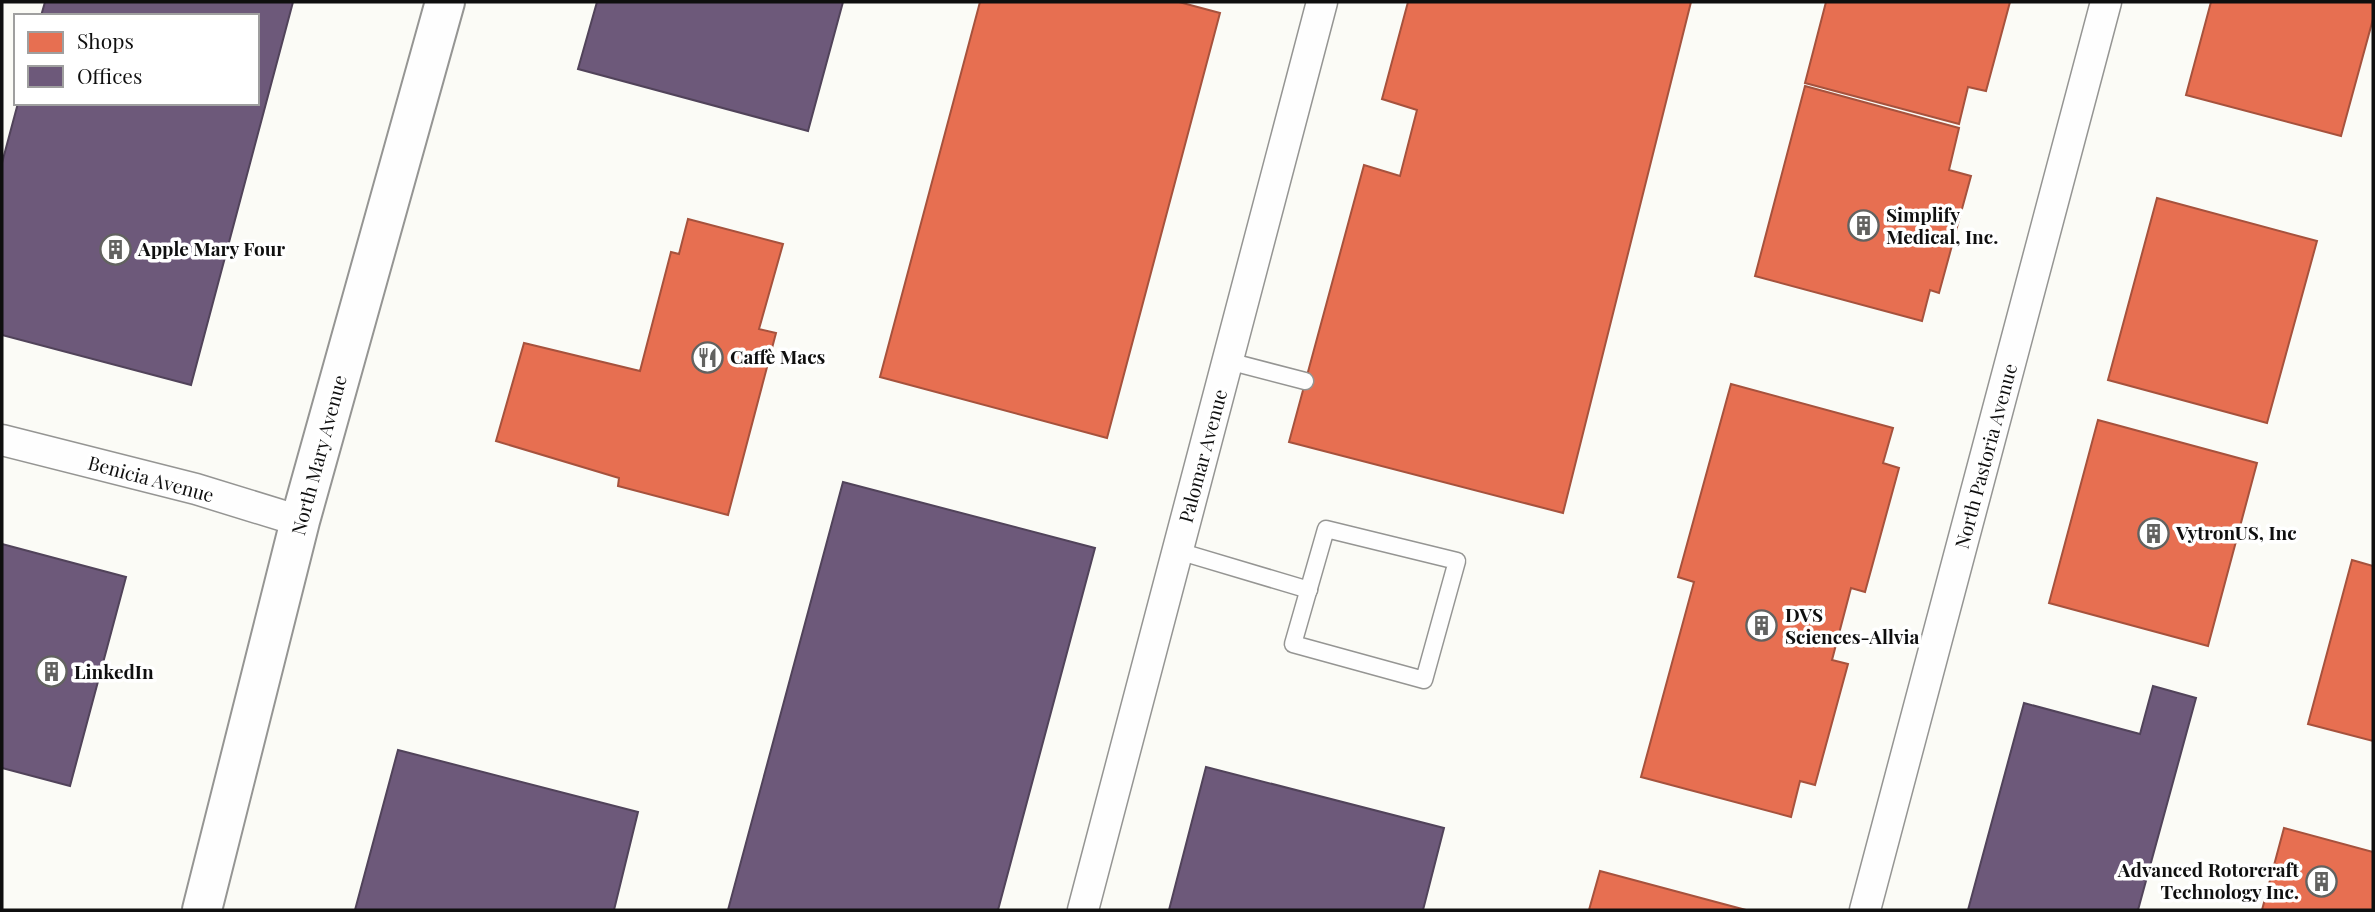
<svg xmlns="http://www.w3.org/2000/svg" width="2375" height="912" viewBox="0 0 2375 912" font-family="'Playfair Display',serif">
<style>
.shops{fill:#e76f51;stroke:#a6523d;stroke-width:2}
.offices{fill:#6d597a;stroke:#51435a;stroke-width:2}
.lines{fill:none;stroke-linecap:round;stroke-linejoin:round}
.service-casing{stroke:#959593;stroke-width:19}
.minor-casing{stroke:#959593;stroke-width:33}
.tertiary-casing{stroke:#959593;stroke-width:42}
.service{stroke:#fefefe;stroke-width:16}
.minor{stroke:#fefefe;stroke-width:30}
.tertiary{stroke:#fefefe;stroke-width:38}
.labels{text-anchor:middle;stroke-width:7;stroke-linejoin:round;paint-order:stroke}
.poi-label{font-size:19px;font-weight:bold;fill:#0f0f0f;stroke:#fff;text-anchor:start}
.street-label{font-size:19px;fill:#0f0f0f;stroke:#fff}
</style>
<rect width="100%" height="100%" fill="#fbfbf6"/>
<!-- shops -->
<g class="shops">
<path d="M 980,2 L 1179,2 L 1220,13 L 1107,438 L 880,377 Z"/>
<path d="M 1408,2 L 1691,2 L 1563,513 L 1289,442 L 1364,165 L 1400,176 L 1417,110 L 1382,99 Z"/>
<path d="M 1826,2 L 2010,2 L 1986,91 L 1968,87 L 1959,124 L 1805,83 Z"/>
<path d="M 2211,2 L 2373,2 L 2373,19 L 2341,136 L 2186,95 Z"/>
<path d="M 1805,86 L 1959,128 L 1949,170 L 1971,176 L 1939,293 L 1930,290 L 1922,321 L 1755,276 Z"/>
<path d="M 2157,198 L 2317,241 L 2267,423 L 2108,380 Z"/>
<path d="M 688,219 L 783,244 L 759,329 L 776,333 L 728,515 L 618,486 L 619,478 L 496,441 L 524,343 L 640,371 L 671,252 L 679,254 Z"/>
<path d="M 1731,384 L 1893,428 L 1883,463 L 1899,468 L 1865,592 L 1851,588 L 1832,660 L 1848,664 L 1815,785 L 1800,781 L 1791,817 L 1641,777 L 1694,582 L 1678,577 Z"/>
<path d="M 2098,420 L 2257,463 L 2208,646 L 2049,603 Z"/>
<path d="M 2352,560 L 2373,566 L 2373,741 L 2308,724 Z"/>
<path d="M 2284,828 L 2373,852 L 2373,910 L 2262,910 Z"/>
<path d="M 1600,871 L 1746,910 L 1589,910 Z"/>
</g>
<!-- offices -->
<g class="offices">
<path d="M 45,2 L 293,2 L 191,385 L 2,335 L 2,163 L 18,103 L 257,103 L 257,16 L 41,16 Z"/>
<path d="M 597,2 L 843,2 L 808,131 L 578,69 Z"/>
<path d="M 843,482 L 1095,548 L 998,910 L 728,910 Z"/>
<path d="M 2,544 L 126,577 L 70,786 L 2,768 Z"/>
<path d="M 2153,686 L 2196,698 L 2138,910 L 1968,910 L 2024,703 L 2140,734 Z"/>
<path d="M 398,750 L 638,812 L 614,910 L 355,910 Z"/>
<path d="M 1206,767 L 1444,828 L 1423,910 L 1169,910 Z"/>
</g>
<g class="lines">
<defs>
<g id="service">
<path d="M 1228,361 L 1305,381"/>
<path d="M 1326,529 L 1457,561 L 1424,680 L 1293,644 Z"/>
<path d="M 1178,551 L 1309,590"/>
</g>
<g id="minor">
<path d="M 2,440 L 196,489 L 300,521"/>
<path d="M 1083,910 L 1322,2"/>
<path d="M 1865,910 L 2106,2"/>
</g>
<path id="tertiary" d="M 202,910 L 300,521 L 445,2"/>
</defs>
<!-- service casing -->
<use href="#service" class="service-casing"/>
<!-- minor casing -->
<use href="#minor" class="minor-casing"/>
<!-- tertiary casing -->
<use href="#tertiary" class="tertiary-casing"/>
<!-- service -->
<use href="#service" class="service"/>
<!-- minor -->
<use href="#minor" class="minor"/>
<!-- tertiary -->
<use href="#tertiary" class="tertiary"/>
</g>
<!-- icons -->
<defs>
<symbol id="building-ring" viewBox="-11 -11 22 22"><circle r="9.5" fill="#fff" stroke="#626260" stroke-width="1.5"/><path d="M-4-6H4V6H1V3H-1V6H-4ZM-2.5-4.3h1.7v1.8h-1.7ZM.8-4.3h1.7v1.8H.8ZM-2.5-1h1.7V.8h-1.7ZM.8-1h1.7V.8H.8Z" fill="#626260"/></symbol>
<symbol id="restaurant-ring" viewBox="-11 -11 22 22"><circle r="9.5" fill="#fff" stroke="#626260" stroke-width="1.5"/><path d="M-5-6h1v4h1v-4h1v4h1v-4h1v5L-1.5 .5V6h-2V.5L-5-1ZM5-6V6H3V1.5H1.5Q1.5-4 5-6Z" fill="#626260"/></symbol>
</defs>
<g fill-rule="evenodd">
<use href="#building-ring" x="1846" y="208" width="35" height="35"/>
<use href="#building-ring" x="98" y="232" width="35" height="35"/>
<use href="#restaurant-ring" x="690" y="340" width="35" height="35"/>
<use href="#building-ring" x="2136" y="516" width="35" height="35"/>
<use href="#building-ring" x="1744" y="608" width="35" height="35"/>
<use href="#building-ring" x="34" y="654" width="35" height="35"/>
<use href="#building-ring" x="2304" y="864" width="35" height="35"/>
</g>
<g class="labels">
<!-- poi labels -->
<g class="poi-label">
<text x="1886" y="222">Simplify<tspan x="1886" dy="22">Medical, Inc.</tspan></text>
<text x="138" y="256">Apple Mary Four</text>
<text x="730" y="364">Caffè Macs</text>
<text x="2176" y="540">VytronUS, Inc</text>
<text x="1785" y="622">DVS<tspan x="1785" dy="22">Sciences-Allvia</tspan></text>
<text x="74" y="679">LinkedIn</text>
<text x="2299" y="877" text-anchor="end">Advanced Rotorcraft<tspan x="2299" dy="22">Technology Inc.</tspan></text>
</g>
<!-- street labels -->
<g class="street-label">
<text transform="translate(319 455) rotate(-75)" y="7">North Mary Avenue</text>
<text transform="translate(1203 456) rotate(-75)" y="7">Palomar Avenue</text>
<text transform="translate(1986 456) rotate(-75)" y="7">North Pastoria Avenue</text>
<text transform="translate(151 479) rotate(15)" y="7">Benicia Avenue</text>
</g>
</g>
<!-- border -->
<rect width="2375" height="912" fill="none" stroke="#0f0f0f" stroke-width="7"/>
<!-- legend -->
<rect x="14" y="14" width="245" height="91" fill="#ffffff" stroke="#9f9f9f" stroke-width="2"/>
<rect x="28" y="32" width="35" height="21" fill="#e76f51" stroke="#9f9f9f" stroke-width="2"/>
<text x="77" y="49" font-size="21" fill="#0f0f0f">Shops</text>
<rect x="28" y="66" width="35" height="21" fill="#6d597a" stroke="#9f9f9f" stroke-width="2"/>
<text x="77" y="84" font-size="21" fill="#0f0f0f">Offices</text>
</svg>
